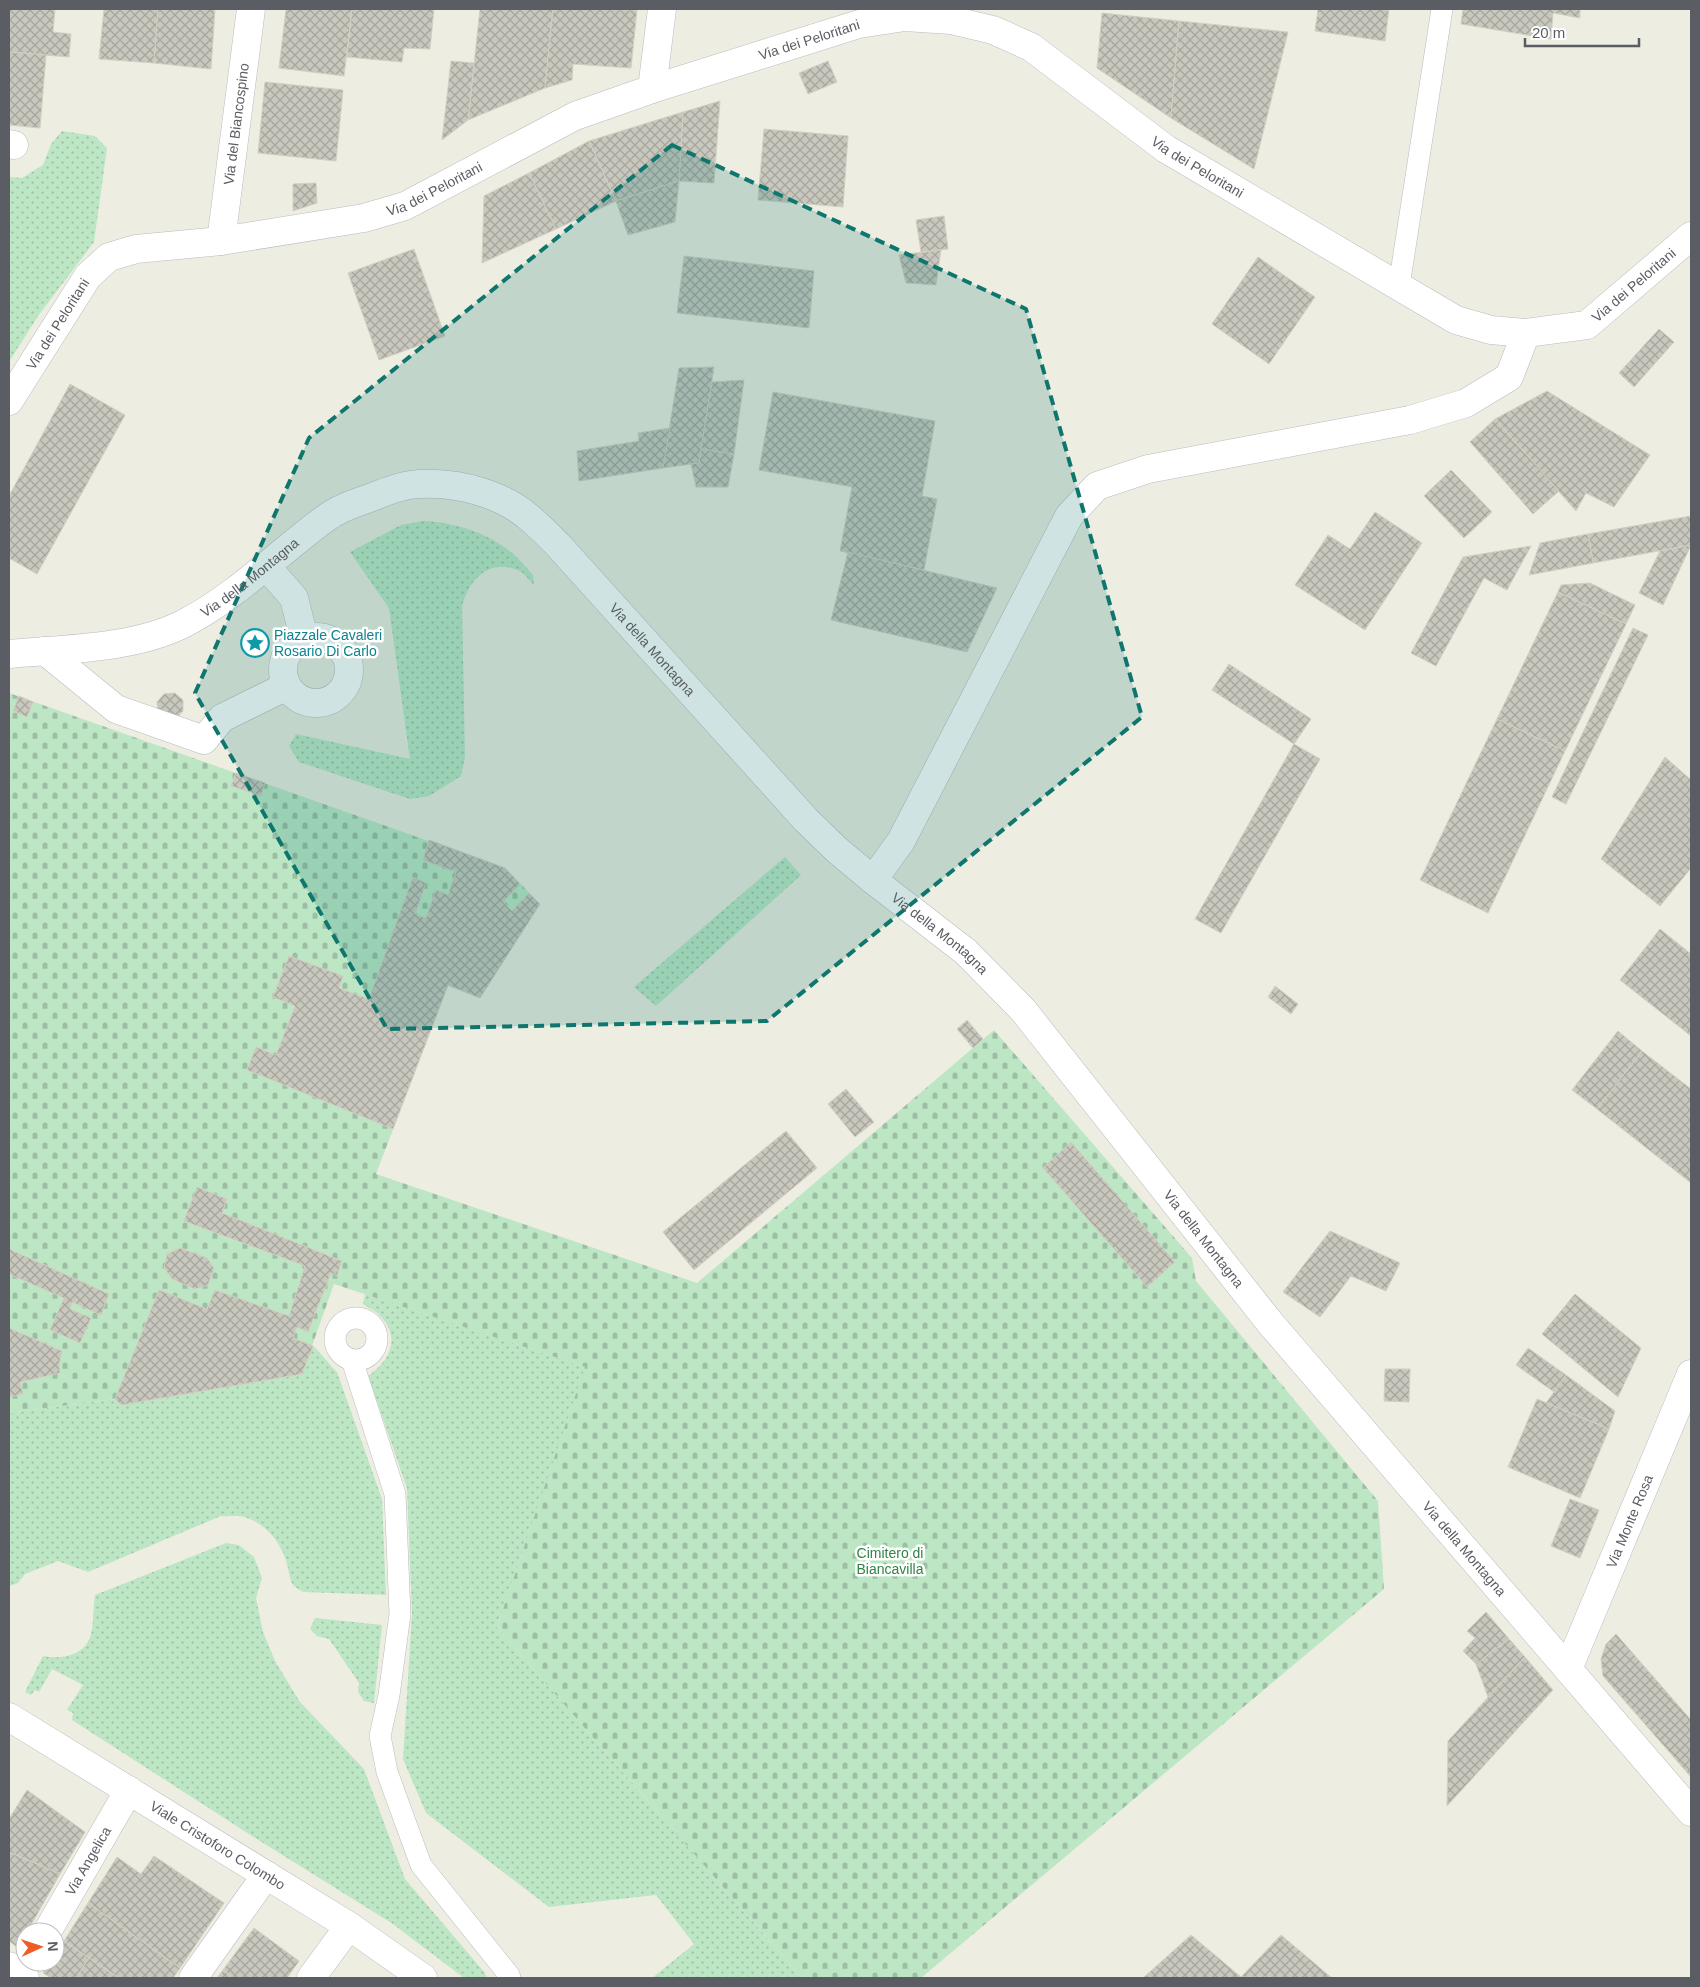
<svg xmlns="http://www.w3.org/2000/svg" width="1700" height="1987" viewBox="0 0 1700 1987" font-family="Arial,sans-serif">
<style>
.green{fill:url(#green-dots)}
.cemetery{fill:url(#cemetery-stones)}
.building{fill:url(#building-cross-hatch);stroke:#d3d0c0}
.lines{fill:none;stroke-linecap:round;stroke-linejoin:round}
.service-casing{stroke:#babbc1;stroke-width:22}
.minor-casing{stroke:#babbc1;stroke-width:29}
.tertiary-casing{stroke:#babbc1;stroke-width:29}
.service{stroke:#fff;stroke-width:21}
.minor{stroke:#fff;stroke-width:28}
.tertiary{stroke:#fff;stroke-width:28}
.marked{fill:#0f766e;fill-opacity:0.2;stroke:#0f766e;stroke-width:4;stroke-dasharray:10 6;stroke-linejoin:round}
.labels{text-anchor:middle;stroke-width:5;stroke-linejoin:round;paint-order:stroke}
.street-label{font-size:14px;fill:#5a5d63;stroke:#fff}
.culture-label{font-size:14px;fill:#0d838f;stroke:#fff;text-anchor:start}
.park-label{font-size:14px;fill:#318445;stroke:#fff}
</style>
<defs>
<pattern id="green-dots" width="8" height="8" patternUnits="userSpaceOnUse" patternTransform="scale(1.25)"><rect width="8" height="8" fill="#bde6c5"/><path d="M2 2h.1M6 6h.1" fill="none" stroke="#9dbea4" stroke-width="1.8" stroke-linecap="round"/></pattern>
<pattern id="cemetery-stones" width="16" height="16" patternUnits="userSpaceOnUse" patternTransform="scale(1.25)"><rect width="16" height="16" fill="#bde6c5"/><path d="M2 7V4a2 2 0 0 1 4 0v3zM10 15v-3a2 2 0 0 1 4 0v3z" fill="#9dbea4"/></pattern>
<pattern id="building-cross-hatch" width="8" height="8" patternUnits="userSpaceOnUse" patternTransform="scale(1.25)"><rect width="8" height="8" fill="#c9c8be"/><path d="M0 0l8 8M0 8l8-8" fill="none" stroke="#a6a69e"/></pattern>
</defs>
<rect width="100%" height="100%" fill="#eeede2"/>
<!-- green -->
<g class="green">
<path d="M 62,131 L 95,136 L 107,148 L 94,242 L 38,316 L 9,362 L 9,177 L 22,178 L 43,165 L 51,144 Z"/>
<path d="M 424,521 C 455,523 486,532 511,552 C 519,559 526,567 533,575 L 534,585 C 530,581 525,574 520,571 C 490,557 469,579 462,606 L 465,757 L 461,776 L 429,796 L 410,799 L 299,762 L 289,746 L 296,734 L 410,759 L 389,608 L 350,552 L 401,525 Z"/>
<path d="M 785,857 L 801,875 L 656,1006 L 634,987 Z"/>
<path d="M 365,1294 L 586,1367 L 497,1627 L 802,1978 L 652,1978 L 694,1944 L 656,1895 L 549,1907 L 426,1813 L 403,1759 L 412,1613 L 407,1488 L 368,1376 C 390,1361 402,1337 379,1315 C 375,1310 368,1308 363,1304 Z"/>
<path d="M 313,1346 C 322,1353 328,1364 337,1372 L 382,1499 L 386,1595 L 304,1592 C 288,1585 291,1579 287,1564 C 282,1544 266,1523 244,1517 C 237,1515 228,1517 221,1516 L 88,1572 L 58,1561 L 25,1574 L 18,1583 L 9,1586 L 9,1413 L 115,1399 Z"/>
<path d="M 226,1543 L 239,1545 L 254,1557 L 262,1578 L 256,1598 L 263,1632 L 275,1661 L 300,1702 L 364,1769 L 405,1879 L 485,1973 L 487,1978 L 464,1978 L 393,1924 L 260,1841 L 72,1720 L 73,1713 L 67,1710 L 83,1685 L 52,1669 L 39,1692 L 35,1690 L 31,1695 L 25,1692 L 43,1656 C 62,1660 86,1655 91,1634 C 94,1622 93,1607 95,1595 Z"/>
<path d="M 315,1618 L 382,1625 L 374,1703 L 364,1701 L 358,1692 L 359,1683 L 329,1639 L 317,1636 L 310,1629 Z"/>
</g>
<!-- cemetery -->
<path class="cemetery" d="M 9,693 L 505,868 L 540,904 L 480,998 L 448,986 L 376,1174 L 697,1283 L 994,1030 L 1192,1258 L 1196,1281 L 1378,1501 L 1384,1589 L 921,1978 L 802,1978 L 497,1627 L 585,1367 L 334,1284 L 302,1374 L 121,1405 L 115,1399 L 9,1413 Z"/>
<!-- building -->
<g class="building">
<path d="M 9,9 L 55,9 L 53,32 L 71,34 L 69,57 L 9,52 Z"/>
<path d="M 104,9 L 158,9 L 154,63 L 99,59 Z"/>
<path d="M 158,9 L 215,9 L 211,69 L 154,63 Z"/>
<path d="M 286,9 L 352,9 L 344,76 L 279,68 Z"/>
<path d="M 352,9 L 434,9 L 430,49 L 404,48 L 402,62 L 347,57 Z"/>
<path d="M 480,9 L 553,9 L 545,88 L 468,120 Z"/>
<path d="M 553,9 L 637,10 L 631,68 L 573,64 L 572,80 L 545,88 Z"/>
<path d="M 1318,9 L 1389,9 L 1385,41 L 1315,31 Z"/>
<path d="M 1463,9 L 1580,9 L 1580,18 L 1553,13 L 1551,39 L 1461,24 Z"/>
<path d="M 1102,13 L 1179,21 L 1171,118 L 1097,68 Z"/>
<path d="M 1179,21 L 1288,32 L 1254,169 L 1171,118 Z"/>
<path d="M 9,52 L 46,55 L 40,128 L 9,125 Z"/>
<path d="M 451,61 L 474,63 L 468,120 L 442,140 Z"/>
<path d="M 828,61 L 837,82 L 808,94 L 799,73 Z"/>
<path d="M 265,82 L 343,90 L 336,161 L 258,153 Z"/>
<path d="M 720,101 L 714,183 L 679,181 L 683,112 Z"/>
<path d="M 683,112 L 679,181 L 616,201 L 589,141 Z"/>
<path d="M 764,129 L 848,136 L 843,207 L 758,200 Z"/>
<path d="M 589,141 L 616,201 L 556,229 L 529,173 Z"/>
<path d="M 529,173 L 556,229 L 482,263 L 484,196 Z"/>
<path d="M 679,181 L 675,222 L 628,235 L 616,201 Z"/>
<path d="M 316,183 L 317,203 L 293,211 L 293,184 Z"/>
<path d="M 944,216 L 948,249 L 921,252 L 916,220 Z"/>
<path d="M 414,249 L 445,336 L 379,360 L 348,273 Z"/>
<path d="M 941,250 L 936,285 L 906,283 L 899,255 Z"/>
<path d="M 684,256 L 814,271 L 809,328 L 677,313 Z"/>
<path d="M 1258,257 L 1315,297 L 1269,364 L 1212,324 Z"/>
<path d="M 1659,329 L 1674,342 L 1634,387 L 1619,373 Z"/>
<path d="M 714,367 L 699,463 L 663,468 L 679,368 Z"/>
<path d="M 744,380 L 734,454 L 701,449 L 712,382 Z"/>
<path d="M 70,384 L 125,415 L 37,574 L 9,558 L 9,496 Z"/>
<path d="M 1547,391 L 1650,455 L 1614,507 L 1586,493 L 1576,511 L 1495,419 Z"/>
<path d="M 773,392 L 935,421 L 922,496 L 937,499 L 924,570 L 840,551 L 852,487 L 759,470 Z"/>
<path d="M 1495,419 L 1559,491 L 1533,514 L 1470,442 Z"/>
<path d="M 670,428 L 663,468 L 579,481 L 577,451 L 639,441 L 638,433 Z"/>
<path d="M 701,449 L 734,454 L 728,487 L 696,487 L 691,464 L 699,463 Z"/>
<path d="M 1451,470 L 1492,512 L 1464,538 L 1424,496 Z"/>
<path d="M 1375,512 L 1422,543 L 1365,630 L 1295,585 L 1328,535 L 1350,549 Z"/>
<path d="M 1691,516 L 1691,545 L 1593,563 L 1588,534 Z"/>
<path d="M 1588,534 L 1593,563 L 1529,575 L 1540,543 Z"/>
<path d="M 1691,545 L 1663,605 L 1639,593 L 1660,551 Z"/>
<path d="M 1531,546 L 1507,590 L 1484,578 L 1436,666 L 1411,653 L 1463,557 Z"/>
<path d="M 848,552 L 997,588 L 967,652 L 831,620 Z"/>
<path d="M 1590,583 L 1635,605 L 1626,624 L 1558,592 L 1561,585 Z"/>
<path d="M 1558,592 L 1626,624 L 1565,751 L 1497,719 Z"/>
<path d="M 1633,628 L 1648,635 L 1566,804 L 1552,797 Z"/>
<path d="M 1229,664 L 1311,719 L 1294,744 L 1212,690 Z"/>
<path d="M 175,693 L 183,700 L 183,711 L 176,719 L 158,712 L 157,702 L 164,694 Z"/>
<path d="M 19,696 L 33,702 L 27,717 L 13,711 Z"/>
<path d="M 1497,719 L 1565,751 L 1488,913 L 1420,880 Z"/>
<path d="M 1294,744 L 1320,759 L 1221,933 L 1195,919 Z"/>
<path d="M 1665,757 L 1691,780 L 1691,868 L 1660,906 L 1601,859 Z"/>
<path d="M 236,773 L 265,783 L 261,796 L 231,786 Z"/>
<path d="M 429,840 L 505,868 L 520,884 L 503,902 L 512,911 L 529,893 L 540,904 L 480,998 L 448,985 L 393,1129 L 247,1070 L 256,1047 L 276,1055 L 295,1006 L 273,997 L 289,956 L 343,976 L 339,988 L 369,999 L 413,877 L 426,883 L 415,914 L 426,918 L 436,890 L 448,895 L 456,872 L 423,860 Z"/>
<path d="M 1660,929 L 1691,954 L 1691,1036 L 1620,980 Z"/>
<path d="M 1275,986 L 1298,1004 L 1291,1014 L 1268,997 Z"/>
<path d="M 967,1020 L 983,1039 L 973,1048 L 957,1029 Z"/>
<path d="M 1618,1031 L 1642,1051 L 1597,1109 L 1572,1090 Z"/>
<path d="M 1642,1051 L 1691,1089 L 1691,1183 L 1597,1109 Z"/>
<path d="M 846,1089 L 874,1122 L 855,1137 L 828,1104 Z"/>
<path d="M 786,1131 L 817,1168 L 694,1270 L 663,1232 Z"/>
<path d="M 1071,1142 L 1175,1262 L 1147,1287 L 1043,1168 Z"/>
<path d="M 197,1187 L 227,1199 L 222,1213 L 342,1261 L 337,1276 L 331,1273 L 308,1332 L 297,1327 L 293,1338 L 313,1346 L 302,1374 L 121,1405 L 115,1399 L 159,1290 L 207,1309 L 215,1290 L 289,1316 L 305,1266 L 184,1221 Z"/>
<path d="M 1330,1231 L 1400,1263 L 1386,1291 L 1351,1276 L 1320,1317 L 1283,1292 Z"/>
<path d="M 180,1248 L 207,1258 L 214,1268 L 208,1285 L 195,1289 L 172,1279 L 164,1268 L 167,1254 Z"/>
<path d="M 9,1249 L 109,1294 L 101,1315 L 72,1302 L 70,1309 L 91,1318 L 80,1343 L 50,1330 L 64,1298 L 9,1274 Z"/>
<path d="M 1575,1294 L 1641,1348 L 1618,1397 L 1542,1334 Z"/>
<path d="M 9,1328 L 62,1351 L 59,1365 L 60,1373 L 20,1382 L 23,1394 L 9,1397 Z"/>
<path d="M 1528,1348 L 1566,1375 L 1554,1392 L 1516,1365 Z"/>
<path d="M 1385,1369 L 1410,1369 L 1409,1402 L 1384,1401 Z"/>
<path d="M 1566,1375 L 1615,1411 L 1609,1429 L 1546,1403 Z"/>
<path d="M 1537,1399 L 1609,1429 L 1580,1498 L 1508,1467 Z"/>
<path d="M 1570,1499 L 1599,1510 L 1580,1558 L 1551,1546 Z"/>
<path d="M 1486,1612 L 1509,1639 L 1476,1664 L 1463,1651 L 1475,1638 L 1467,1631 Z"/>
<path d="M 1616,1634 L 1691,1720 L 1691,1777 L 1603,1676 L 1601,1659 L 1606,1644 Z"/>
<path d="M 1509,1639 L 1525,1657 L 1488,1697 L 1476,1664 Z"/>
<path d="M 1525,1657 L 1553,1690 L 1447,1806 L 1448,1741 Z"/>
<path d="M 27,1790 L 85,1832 L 60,1874 L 9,1852 L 9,1819 Z"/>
<path d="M 9,1852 L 60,1874 L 27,1932 L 25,1932 L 25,1936 L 18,1948 L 9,1941 Z"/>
<path d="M 154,1856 L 224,1903 L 180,1968 L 88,1903 L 117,1857 L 141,1874 Z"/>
<path d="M 88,1903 L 180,1968 L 173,1978 L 119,1978 L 64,1941 Z"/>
<path d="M 254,1928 L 299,1961 L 287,1978 L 234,1978 L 223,1970 Z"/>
<path d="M 1191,1935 L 1241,1977 L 1242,1978 L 1143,1978 Z"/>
<path d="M 1281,1935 L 1332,1978 L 1241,1977 Z"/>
<path d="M 64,1941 L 89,1958 L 76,1978 L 51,1978 L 43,1973 L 50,1962 L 55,1962 L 55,1954 Z"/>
<path d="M 89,1958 L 119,1978 L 76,1978 Z"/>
<path d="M 223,1970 L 234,1978 L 217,1978 Z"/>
</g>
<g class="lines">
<defs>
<g id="service">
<path d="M 1399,286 L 1442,9"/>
<circle cx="356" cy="1339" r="21"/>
<path d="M 352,1360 L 395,1494 L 400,1614 L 389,1695 L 380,1736 L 387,1772 L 421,1865 L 509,1975 L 510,1978"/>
</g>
<g id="minor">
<path d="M 652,89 L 662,9"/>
<path d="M 9,144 L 14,145"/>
<path id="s1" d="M 221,241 L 251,9"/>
<path id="s2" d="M 9,401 L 88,276 L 109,257 L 136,249 L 221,241 L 364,218 L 405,206 L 575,116 L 652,89 L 859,24 L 905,17 L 951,20 L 993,30 L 1031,47 L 1166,149 L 1456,320 L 1491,330 L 1526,333 L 1587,325 L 1691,236"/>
<path d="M 266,566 L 294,598 L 304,638"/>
<circle cx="316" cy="670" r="33"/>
<path d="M 45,651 L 116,709 L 204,740 L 222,718 L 287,686"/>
<path d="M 873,880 L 901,841 L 1069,516 L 1097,486 L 1148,469 L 1410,420 L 1466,403 L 1509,377 L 1526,333"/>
<path id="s3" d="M 1568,1669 L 1691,1374"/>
<path id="s4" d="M 47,1932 L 129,1790"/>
<path d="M 9,1966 L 25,1978"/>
<path d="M 193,1978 L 266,1875"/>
<path d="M 311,1978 L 349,1926"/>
</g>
<g id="tertiary">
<path id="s5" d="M 9,654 C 64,649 133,649 183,624 C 236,597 278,553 326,518 C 338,509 352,504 367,499 C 380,494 396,487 410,485 C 441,481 474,487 502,500 C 524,510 541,528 558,545 L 806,820 L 837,850 L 873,880 L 966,952 L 1023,1010 L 1271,1324 L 1691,1812"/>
<path id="s6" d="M 9,1717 L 349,1926 L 423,1978"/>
</g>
</defs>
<!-- service casing -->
<use href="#service" class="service-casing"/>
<!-- minor casing -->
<use href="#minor" class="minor-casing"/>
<!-- tertiary casing -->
<use href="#tertiary" class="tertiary-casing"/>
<!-- service -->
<use href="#service" class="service"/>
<!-- minor -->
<use href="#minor" class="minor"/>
<!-- tertiary -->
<use href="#tertiary" class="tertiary"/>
</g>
<!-- marked area -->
<path class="marked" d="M 672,145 L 1026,309 L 1142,717 L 767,1021 L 387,1029 L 195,693 L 309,438 Z"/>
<!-- icons -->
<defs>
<symbol id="sight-ring" viewBox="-11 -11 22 22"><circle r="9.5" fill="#fff" stroke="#0f9aa8" stroke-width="1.5"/><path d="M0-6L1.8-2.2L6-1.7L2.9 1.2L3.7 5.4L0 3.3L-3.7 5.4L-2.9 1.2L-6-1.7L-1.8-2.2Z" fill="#0f9aa8"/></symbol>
</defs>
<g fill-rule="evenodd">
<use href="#sight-ring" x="239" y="627" width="32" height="32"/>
</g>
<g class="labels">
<!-- street labels -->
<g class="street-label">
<text dy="5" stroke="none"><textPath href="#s2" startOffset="916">Via dei Peloritani</textPath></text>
<text dy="5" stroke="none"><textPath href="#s1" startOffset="118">Via del Biancospino</textPath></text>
<text dy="5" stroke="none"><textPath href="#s2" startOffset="1351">Via dei Peloritani</textPath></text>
<text dy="5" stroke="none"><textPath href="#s2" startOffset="511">Via dei Peloritani</textPath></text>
<text dy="5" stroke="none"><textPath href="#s2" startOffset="1846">Via dei Peloritani</textPath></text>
<text dy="5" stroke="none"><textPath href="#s2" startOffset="91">Via dei Peloritani</textPath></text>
<text dy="5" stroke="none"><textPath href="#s5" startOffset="259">Via della Montagna</textPath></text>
<text dy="5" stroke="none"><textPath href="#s5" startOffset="754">Via della Montagna</textPath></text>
<text dy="5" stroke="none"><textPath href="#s5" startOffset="1159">Via della Montagna</textPath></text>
<text dy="5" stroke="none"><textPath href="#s5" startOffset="1564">Via della Montagna</textPath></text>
<text dy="5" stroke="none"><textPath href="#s3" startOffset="160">Via Monte Rosa</textPath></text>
<text dy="5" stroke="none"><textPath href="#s5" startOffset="1969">Via della Montagna</textPath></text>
<text dy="5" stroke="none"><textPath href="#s6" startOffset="245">Viale Cristoforo Colombo</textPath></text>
<text dy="5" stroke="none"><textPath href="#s4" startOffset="82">Via Angelica</textPath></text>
</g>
<!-- culture labels -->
<g class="culture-label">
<text x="274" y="640">Piazzale Cavaleri<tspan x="274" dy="16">Rosario Di Carlo</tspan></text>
</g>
<!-- park labels -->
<g class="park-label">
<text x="890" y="1558">Cimitero di<tspan x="890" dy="16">Biancavilla</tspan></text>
</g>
</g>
<!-- border -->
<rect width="1700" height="1987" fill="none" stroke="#5a5d63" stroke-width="20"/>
<!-- north arrow -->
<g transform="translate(40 1947) rotate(87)"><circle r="24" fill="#ffffff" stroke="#bdbec1"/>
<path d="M0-4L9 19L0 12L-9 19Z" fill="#ef5d27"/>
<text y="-8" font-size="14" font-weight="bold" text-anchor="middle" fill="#5a5d63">N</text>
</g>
<!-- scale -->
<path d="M1525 38v8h114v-8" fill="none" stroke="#5a5d63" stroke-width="2.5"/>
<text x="1532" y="38" font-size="15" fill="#5a5d63" stroke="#ffffff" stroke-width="4" paint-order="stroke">20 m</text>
</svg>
